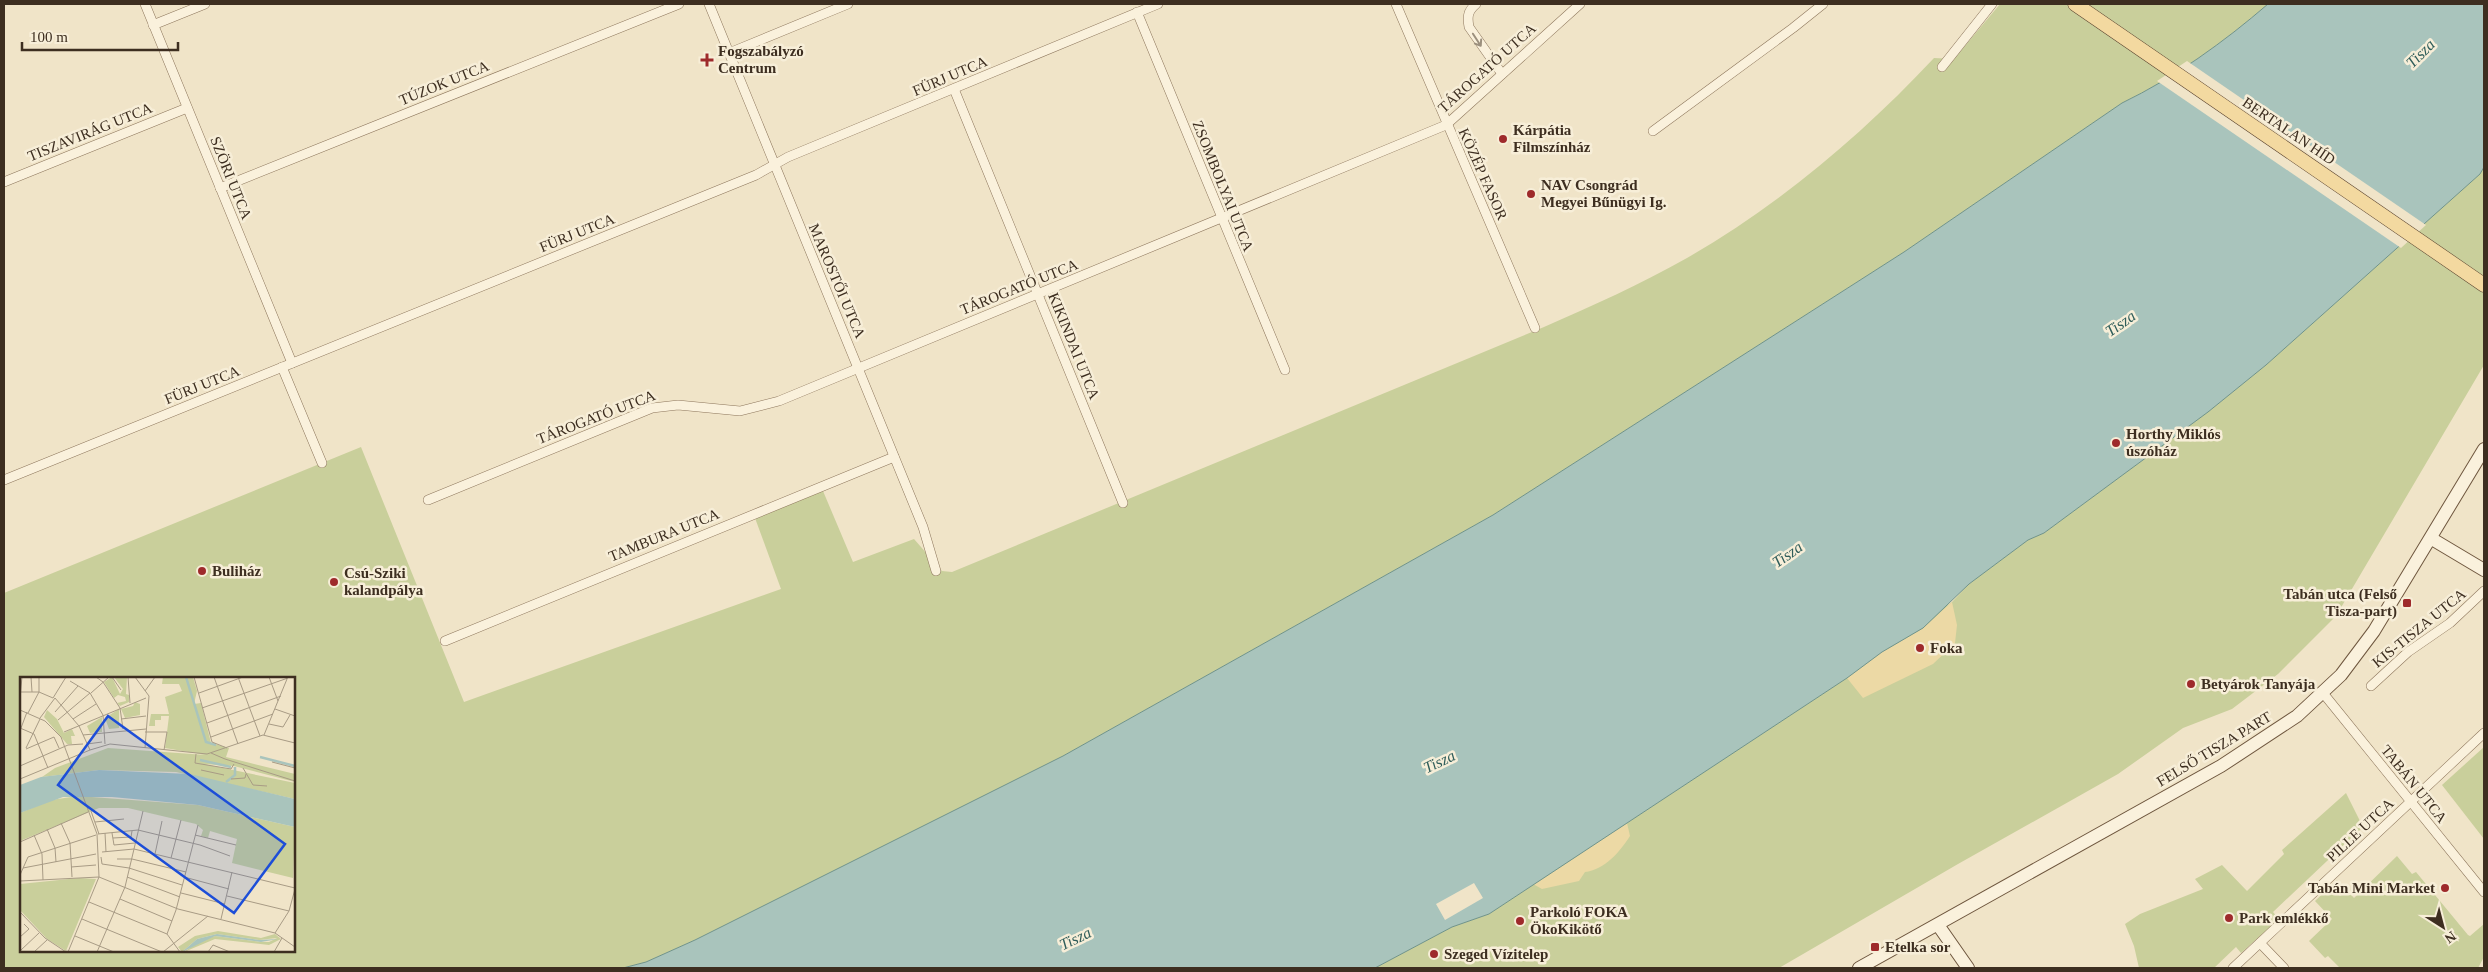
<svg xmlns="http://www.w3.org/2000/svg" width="2488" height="972" viewBox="0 0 2488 972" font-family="Georgia,serif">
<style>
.green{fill:#c9cf9b;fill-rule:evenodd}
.sand{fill:#ecd9a5}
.water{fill:#a9c4bc;stroke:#6f938a}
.pier{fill:#f0e4c8}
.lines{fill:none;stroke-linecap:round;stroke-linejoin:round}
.street-casing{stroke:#8d765c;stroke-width:10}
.secondary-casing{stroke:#6f573f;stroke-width:14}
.primary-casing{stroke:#5b4430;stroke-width:15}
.street{stroke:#faf1dc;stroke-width:9}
.secondary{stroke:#faf1dc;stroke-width:12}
.primary{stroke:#f3d9a0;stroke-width:14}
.oneway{stroke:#9c907e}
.poi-dot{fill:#9e2a2b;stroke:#f7eed8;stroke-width:2}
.labels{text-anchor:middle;stroke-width:5;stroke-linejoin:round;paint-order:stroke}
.poi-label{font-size:15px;font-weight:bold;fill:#3d2e20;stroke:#f7eed8;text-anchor:start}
.street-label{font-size:15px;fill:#3d2e20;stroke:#f7eed8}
.water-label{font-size:16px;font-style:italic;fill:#2f5d5a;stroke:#f7eed8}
.inset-river{fill:none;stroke:#a9c4bc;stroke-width:2.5}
.inset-road{fill:none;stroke:#a89b85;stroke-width:1}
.view{fill:#1d4ed8;fill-opacity:0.15;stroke:#1d4ed8;stroke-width:2.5}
.inset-edge{fill:none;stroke:#3d2e20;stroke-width:2.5}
</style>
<rect width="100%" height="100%" fill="#f0e4c8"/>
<!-- green -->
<g class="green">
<path d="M 2000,4 L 2268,4 C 2224,42 2174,78 2122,103 L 1904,252 L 1493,515 L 1063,756 L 695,940 L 646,962 L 623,968 L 4,968 L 4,593 L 361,447 L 464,702 L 781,589 L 755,518 L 823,491 L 853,562 L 914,539 L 942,571 L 952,572 L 1544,327 C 1592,306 1641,284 1687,258 C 1779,205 1862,135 1934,58 L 1954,59 ZM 21,678 L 294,678 L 294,951 L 21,951 Z"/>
<path d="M 2484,167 L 2484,365 L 2336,616 L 2278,674 L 2232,709 L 2183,728 L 2118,774 L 1958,864 L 1779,968 L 1375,968 L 1452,927 L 1489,914 L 1847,678 L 1952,602 L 1969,584 L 2028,540 L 2044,533 L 2208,412 L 2266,365 L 2480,174 Z"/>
<path d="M 2484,747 L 2484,839 L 2442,785 Z"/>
<path d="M 2346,793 L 2363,827 L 2273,912 L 2279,919 L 2241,953 L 2236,947 L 2214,968 L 2139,968 L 2134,946 L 2125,924 L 2140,914 L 2203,889 L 2195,879 L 2222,865 L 2247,891 L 2284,854 L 2282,850 Z"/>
<path d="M 2397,856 L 2412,874 L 2416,872 L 2468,935 L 2470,936 L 2484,924 L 2484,957 L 2478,968 L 2340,968 L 2328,956 L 2325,958 L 2309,941 L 2332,919 L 2315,901 L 2337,880 L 2354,898 Z"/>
</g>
<!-- sand -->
<g class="sand">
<path d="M 1952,602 L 1957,625 L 1955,643 L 1933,664 L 1863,698 L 1847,678 L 1882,652 L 1923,628 Z"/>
<path d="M 1627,823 L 1630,836 C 1620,852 1604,870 1585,872 L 1579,881 L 1542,889 L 1533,884 Z"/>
</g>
<!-- water -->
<path class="water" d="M 2268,4 L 2484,4 L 2484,167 L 2480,174 L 2266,365 L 2208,412 L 2044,533 L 2028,540 L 1969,584 L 1923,628 L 1882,652 L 1847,678 L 1489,914 L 1452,927 L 1375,968 L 623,968 L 646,962 L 695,940 L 1063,756 L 1493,515 L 1904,252 L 2122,103 C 2174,78 2224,42 2268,4 Z"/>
<!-- pier -->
<g class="pier">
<path d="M 2187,61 L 2426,225 L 2401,248 L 2157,81 Z"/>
<path d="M 1474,883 L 1483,898 L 1445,920 L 1436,904 Z"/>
</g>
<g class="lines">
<defs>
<g id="street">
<path d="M 145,4 L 292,363"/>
<path d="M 709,4 L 923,527 L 936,571"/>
<path d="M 1396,4 L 1535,328"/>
<path d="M 1476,4 C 1468,11 1467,16 1469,27 L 1502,74"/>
<path d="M 1137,12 L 1285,370"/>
<path d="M 153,25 L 205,4"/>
<path d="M 729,53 L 848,4"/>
<path d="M 1942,67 L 1992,4"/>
<path d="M 954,89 L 1123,503"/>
<path d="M 1653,131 L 1793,28 L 1823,4"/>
<path d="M 4,182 L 187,108"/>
<path d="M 220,188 L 679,4"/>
<path d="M 282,367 L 322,463"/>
<path d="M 4,480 L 756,175 L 788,157 L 1158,4"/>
<path d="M 428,500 L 652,408 L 678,405 L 740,411 L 779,401 L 1446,125 L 1580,4"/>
<path d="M 445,641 L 894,457"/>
<path d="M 2371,686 L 2408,652 L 2450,623 L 2484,591"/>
<path d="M 2323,693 L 2484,892"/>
<path d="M 2260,943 L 2284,968"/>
<path d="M 2233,968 L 2484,733"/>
</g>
<g id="secondary">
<path d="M 2432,539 L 2484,570"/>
<path d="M 1938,925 L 1968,968"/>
<path d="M 1859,968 L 2221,766 L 2297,716 L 2341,675 L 2374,631 L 2484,449"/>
</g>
<path id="primary" d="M 2075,4 L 2484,285"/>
</defs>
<!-- street casing -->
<use href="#street" class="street-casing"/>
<!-- secondary casing -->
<use href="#secondary" class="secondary-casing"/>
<!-- primary casing -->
<use href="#primary" class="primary-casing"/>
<!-- street -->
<use href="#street" class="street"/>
<!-- secondary -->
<use href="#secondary" class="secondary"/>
<!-- primary -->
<use href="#primary" class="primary"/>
</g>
<!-- one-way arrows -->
<defs><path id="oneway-shaft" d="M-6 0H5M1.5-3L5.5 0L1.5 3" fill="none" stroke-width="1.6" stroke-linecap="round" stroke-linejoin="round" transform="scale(1.25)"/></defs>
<use class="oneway" href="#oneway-shaft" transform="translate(1477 40) rotate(57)"/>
<!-- markers -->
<g class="poi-dot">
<path d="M704.5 52.5h5v5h5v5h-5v5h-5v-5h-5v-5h5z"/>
<circle cx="1503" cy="139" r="5"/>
<circle cx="1531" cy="194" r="5"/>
<circle cx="2116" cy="443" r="5"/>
<circle cx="202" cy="571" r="5"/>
<circle cx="334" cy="582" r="5"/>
<rect x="2402" y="598" width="10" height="10" rx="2.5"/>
<circle cx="1920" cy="648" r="5"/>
<circle cx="2191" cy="684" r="5"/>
<circle cx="2445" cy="888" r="5"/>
<circle cx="2229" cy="918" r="5"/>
<circle cx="1520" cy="921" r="5"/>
<rect x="1870" y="942" width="10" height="10" rx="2.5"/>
<circle cx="1434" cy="954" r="5"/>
</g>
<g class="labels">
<!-- poi labels -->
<g class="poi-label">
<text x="718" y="56">Fogszabályzó<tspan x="718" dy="17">Centrum</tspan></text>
<text x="1513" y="135">Kárpátia<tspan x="1513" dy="17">Filmszínház</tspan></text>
<text x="1541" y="190">NAV Csongrád<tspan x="1541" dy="17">Megyei Bűnügyi Ig.</tspan></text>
<text x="2126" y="439">Horthy Miklós<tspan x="2126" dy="17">úszóház</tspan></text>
<text x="212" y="576">Buliház</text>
<text x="344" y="578">Csú-Sziki<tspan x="344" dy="17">kalandpálya</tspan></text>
<text x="2397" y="599" text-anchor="end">Tabán utca (Felső<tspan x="2397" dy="17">Tisza-part)</tspan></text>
<text x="1930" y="653">Foka</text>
<text x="2201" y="689">Betyárok Tanyája</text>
<text x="2435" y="893" text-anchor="end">Tabán Mini Market</text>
<text x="1530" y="917">Parkoló FOKA<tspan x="1530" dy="17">ÖkoKikötő</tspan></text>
<text x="2239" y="923">Park emlékkő</text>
<text x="1885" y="952">Etelka sor</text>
<text x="1444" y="959">Szeged Vízitelep</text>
</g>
<!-- street labels -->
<g class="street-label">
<text transform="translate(1487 68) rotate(-42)" y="5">TÁROGATÓ UTCA</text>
<text transform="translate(950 76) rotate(-23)" y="5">FÜRJ UTCA</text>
<text transform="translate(444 83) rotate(-22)" y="5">TÚZOK UTCA</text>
<text transform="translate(2289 131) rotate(34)" y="5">BERTALAN HÍD</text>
<text transform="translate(90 132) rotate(-22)" y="5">TISZAVIRÁG UTCA</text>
<text transform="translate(1483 174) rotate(66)" y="5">KÖZÉP FASOR</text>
<text transform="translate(231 178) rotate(68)" y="5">SZÖRI UTCA</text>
<text transform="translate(1223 186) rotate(68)" y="5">ZSOMBOLYAI UTCA</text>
<text transform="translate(577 233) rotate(-22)" y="5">FÜRJ UTCA</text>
<text transform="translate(837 281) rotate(67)" y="5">MAROSTŐI UTCA</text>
<text transform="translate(1019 287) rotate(-22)" y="5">TÁROGATÓ UTCA</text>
<text transform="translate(1074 346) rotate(68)" y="5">KIKINDAI UTCA</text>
<text transform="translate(202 385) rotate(-22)" y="5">FÜRJ UTCA</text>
<text transform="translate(596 417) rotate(-21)" y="5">TÁROGATÓ UTCA</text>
<text transform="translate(664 535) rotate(-22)" y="5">TAMBURA UTCA</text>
<text transform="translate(2419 628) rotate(-39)" y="5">KIS-TISZA UTCA</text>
<text transform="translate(2214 749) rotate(-31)" y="5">FELSŐ TISZA PART</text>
<text transform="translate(2414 784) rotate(51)" y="5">TABÁN UTCA</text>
<text transform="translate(2360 830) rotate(-43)" y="5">PILLE UTCA</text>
</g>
<!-- water labels -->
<g class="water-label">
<text transform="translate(2420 53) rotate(-45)" y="6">Tisza</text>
<text transform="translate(2120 323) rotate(-35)" y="6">Tisza</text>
<text transform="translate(1787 554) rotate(-35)" y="6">Tisza</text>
<text transform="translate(1439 761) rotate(-26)" y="6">Tisza</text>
<text transform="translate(1075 938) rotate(-26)" y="6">Tisza</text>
</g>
</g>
<!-- overview -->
<g transform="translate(20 677)">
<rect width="275" height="275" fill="#f0e4c8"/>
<path d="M 92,0 L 100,17 L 103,12 L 94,0 L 107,0 L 106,17 L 109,18 L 109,25 L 100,29 L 97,26 L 106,24 L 105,20 L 98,18 L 94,21 L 84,5 ZM 143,0 L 173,0 L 177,14 L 174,27 L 181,26 L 191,66 L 209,71 L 206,80 L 275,97 L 275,105 L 214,89 L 184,87 L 275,106 L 275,122 L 156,95 L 79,93 L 22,100 L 35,91 L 88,71 L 186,78 L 145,71 L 149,39 L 141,39 L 141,43 L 135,43 L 135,49 L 129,49 L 131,37 L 149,37 L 145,20 L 162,14 L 159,7 L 142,7 ZM 115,25 L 120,27 L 120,38 L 105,41 L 101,32 L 113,29 ZM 99,32 L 99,51 L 89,52 L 85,41 ZM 27,33 L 37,42 L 44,56 L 52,52 L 55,59 L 51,59 L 52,67 L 47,67 L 24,40 ZM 82,40 L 82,55 L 70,56 L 67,49 ZM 58,119 L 178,128 L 275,150 L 273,201 L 212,186 L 217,162 L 190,154 L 188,161 L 181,159 L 183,153 L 176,147 L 108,131 L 79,131 L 0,164 L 0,136 L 31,123 ZM 59,201 L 76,202 L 46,274 L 27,262 L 0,233 L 0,207 ZM 198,254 L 241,261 L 255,257 L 261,262 L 249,268 L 195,262 L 164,275 L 179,264 L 195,259 L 241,265 L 249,265 L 257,261 L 239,263 L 197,257 L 177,262 L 162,275 L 158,270 L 175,259 Z" fill="#c9cf9b"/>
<path d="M 79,93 L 170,97 L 275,122 L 275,150 L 178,128 L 92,120 L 43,120 L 0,136 L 0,108 L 21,100 ZM 197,257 L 239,263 L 258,262 L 241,265 L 195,259 L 162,275 L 177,262 Z" fill="#a9c4bc"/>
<path class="inset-river" d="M 166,0 L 186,65 L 196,68M 240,80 L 275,89M 180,83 L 211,90M 206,105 L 215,98 L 215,90"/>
<path class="inset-road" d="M 11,0 L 12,15M 76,0 L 83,5 L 100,31 L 103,52M 92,0 L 101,13M 108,0 L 110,26M 115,0 L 129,19 L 125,71M 174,0 L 192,65 L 207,71M 194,0 L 218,67M 218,0 L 240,59M 249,0 L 258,24M 50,4 L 70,16 L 83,38 L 85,67M 125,14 L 135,0M 0,15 L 19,15 L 33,21 L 46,0M 71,16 L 89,0M 179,16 L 223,0M 0,20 L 2,0M 182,31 L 268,1M 255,32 L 275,39M 0,33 L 25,44 L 41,60 L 77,157 L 79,200 L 48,275M 35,35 L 58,9M 8,36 L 19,15 L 19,0M 20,41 L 35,21 L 59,49 L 70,73 L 90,67 L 187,77 L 243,58 L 275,66M 53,42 L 76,27M 101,42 L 126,39M 38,43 L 70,16M 187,46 L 261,19M 249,47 L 263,50 L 270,38M 0,51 L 14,57 L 28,91M 1,51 L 7,35M 44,55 L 126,21M 125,55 L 147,55 L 144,73M 63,58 L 126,52M 244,58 L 267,2M 191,60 L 253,37M 67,67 L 82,65M 6,71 L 20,42M 6,72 L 34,60 L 39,71M 191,76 L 205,82M 176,77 L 175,86 L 211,92 L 214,87M 205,82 L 275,104M 252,85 L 275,91M 0,89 L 48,68 L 63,67M 223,91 L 233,108 L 247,109M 181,93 L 204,98M 0,102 L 70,73M 211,102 L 225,101 L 226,97M 71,134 L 79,157M 75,145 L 104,142M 41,146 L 50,166 L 52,200M 27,152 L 35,171 L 36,185M 85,156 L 86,175M 92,156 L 94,168 L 115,166M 78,157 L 118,153 L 180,168 L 210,179M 14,158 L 22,177 L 23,203M 175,158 L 216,168M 93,161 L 111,160 L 112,154M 0,165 L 68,135M 82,175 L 114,172 L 275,211M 135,177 L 142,144M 81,180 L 82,187 L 109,191 L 162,208M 151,181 L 161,143M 97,182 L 112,182 L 166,195M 51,190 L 76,188M 3,191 L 76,177M 0,198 L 8,180 L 76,158M 107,200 L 160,220M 164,200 L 209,212M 0,204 L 79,200 L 158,232 L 255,256 L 275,270M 161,216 L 205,227M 207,219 L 269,234M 100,222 L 152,244M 69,225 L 147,257 L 160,275M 0,235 L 25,261 L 46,275M 62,242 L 142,275M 201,242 L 212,195M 255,256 L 269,234 L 275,212M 147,257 L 156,233 L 178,148M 55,259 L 94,275M 0,260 L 9,252 L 4,247M 1,273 L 19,256M 14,275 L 27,263M 77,275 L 105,210 L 123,134M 143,275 L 188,239M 188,275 L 193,268 L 210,275M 254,275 L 262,261"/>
<path class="view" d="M 88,39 L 265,167 L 214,236 L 38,108 Z"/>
<rect width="275" height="275" class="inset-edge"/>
</g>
<!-- border -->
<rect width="2488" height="972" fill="none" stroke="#3d2e20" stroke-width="10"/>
<!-- north arrow -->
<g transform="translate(2443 927) rotate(144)" stroke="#f7eed8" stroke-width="4" paint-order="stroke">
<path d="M0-4L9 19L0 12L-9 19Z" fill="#3d2e20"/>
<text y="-8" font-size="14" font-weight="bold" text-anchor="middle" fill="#3d2e20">N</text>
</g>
<!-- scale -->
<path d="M22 42v8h156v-8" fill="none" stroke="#3d2e20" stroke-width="2.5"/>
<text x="30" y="42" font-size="15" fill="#3d2e20" stroke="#f7eed8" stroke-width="4" paint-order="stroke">100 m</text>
</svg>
